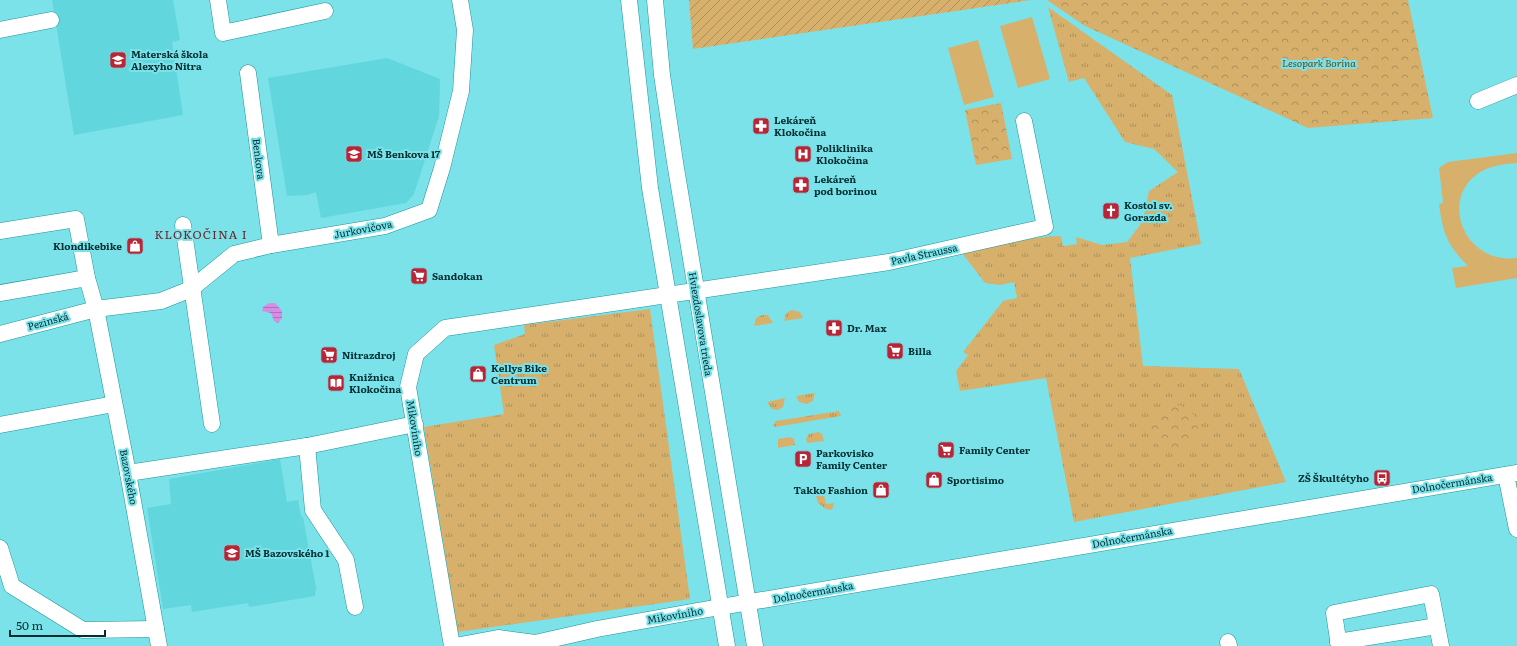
<svg xmlns="http://www.w3.org/2000/svg" width="1517" height="646" viewBox="0 0 1517 646" font-family="Literata,serif">
<style>
.built{fill:#62d6dd}
.grass{fill:url(#grass-tufts)}
.forest{fill:url(#forest-crowns)}
.garden{fill:url(#garden-furrows)}
.pitch{fill:#d7b16c}
.water{fill:url(#water-rules)}
.lines{fill:none;stroke-linecap:round;stroke-linejoin:round}
.minor-casing{stroke:#1d9399;stroke-width:17}
.minor{stroke:#fff;stroke-width:16}
.labels{text-anchor:middle;stroke-width:4;stroke-linejoin:round;paint-order:stroke}
.poi-label{font-size:10px;font-weight:bold;fill:#002e31;stroke:#7be2e9;text-anchor:start}
.park-label{font-size:10px;font-style:italic;fill:#604819;stroke:#7be2e9}
.street-label{font-size:10px;fill:#002e31;stroke:#7be2e9}
.quarter-label{font-size:12px;letter-spacing:1px;fill:#6e272a;stroke:#7be2e9}
</style>
<defs>
<pattern id="grass-tufts" width="24" height="20" patternUnits="userSpaceOnUse"><rect width="24" height="20" fill="#d7b16c"/><path d="M3 7l-1-3M5 7V3M7 7l1-3M15 17l-1-3M17 17v-4M19 17l1-3" fill="none" stroke="#ac9059"/></pattern>
<pattern id="forest-crowns" width="20" height="18" patternUnits="userSpaceOnUse"><rect width="20" height="18" fill="#d7b16c"/><path d="M2 6a3 3 0 1 1 6 0M12 15a3 3 0 1 1 6 0" fill="none" stroke="#ac9059"/></pattern>
<pattern id="garden-furrows" width="10" height="10" patternUnits="userSpaceOnUse"><rect width="10" height="10" fill="#d7b16c"/><path d="M-1 1l2-2M0 10L10 0M9 11l2-2" fill="none" stroke="#ac9059"/></pattern>
<pattern id="water-rules" width="6" height="5" patternUnits="userSpaceOnUse"><rect width="6" height="5" fill="#d78ce5"/><path d="M0 2.5h6" fill="none" stroke="#ac73ba"/></pattern>
</defs>
<rect width="100%" height="100%" fill="#7be2e9"/>
<!-- built -->
<g class="built">
<path d="M 52,0 L 173,0 L 180,40 L 172,42 L 183,115 L 74,135 Z"/>
<path d="M 387,58 L 440,79 L 439,116 L 414,194 L 406,203 L 321,218 L 316,192 L 308,195 L 287,196 L 268,78 Z"/>
<path d="M 280,459 L 287,502 L 298,500 L 301,516 L 303,517 L 316,588 L 315,596 L 249,607 L 248,603 L 192,612 L 191,605 L 163,609 L 147,508 L 171,504 L 169,479 Z"/>
</g>
<!-- grass -->
<g class="grass">
<path d="M 1048,7 L 1172,95 L 1201,244 L 1130,258 L 1143,366 L 1239,369 L 1286,482 L 1074,522 L 1046,378 L 960,391 L 956,371 L 968,355 L 963,352 L 1003,301 L 1017,298 L 1014,282 L 1000,285 L 985,283 L 962,253 C 994,246 1027,237 1061,236 L 1063,246 L 1077,244 L 1076,237 L 1102,245 L 1127,242 L 1143,221 L 1149,191 L 1178,172 L 1154,149 L 1125,142 L 1084,78 L 1069,82 Z"/>
<path d="M 650,309 L 690,599 L 458,632 L 424,427 L 504,414 L 494,345 L 525,334 L 524,325 Z"/>
<path d="M 792,310 L 800,312 L 803,318 L 784,321 L 786,313 Z"/>
<path d="M 762,315 L 768,315 L 773,323 L 754,326 L 756,318 Z"/>
<path d="M 815,393 L 813,401 L 807,404 L 799,402 L 796,396 Z"/>
<path d="M 785,398 L 783,407 L 778,410 L 772,409 L 767,402 Z"/>
<path d="M 839,411 L 841,416 L 775,427 L 773,425 L 776,421 Z"/>
<path d="M 818,432 L 822,434 L 824,441 L 807,443 L 806,439 L 809,434 Z"/>
<path d="M 790,437 L 794,439 L 795,445 L 778,448 L 778,439 Z"/>
<path d="M 824,495 L 826,504 L 834,503 L 832,510 L 826,509 L 818,503 L 816,496 Z"/>
</g>
<!-- forest -->
<g class="forest">
<path d="M 1047,0 L 1408,0 L 1433,118 L 1308,128 L 1085,26 Z"/>
<path d="M 1001,103 L 1012,159 L 976,165 L 965,110 Z"/>
<circle cx="1174" cy="429" r="24"/>
</g>
<!-- garden -->
<path class="garden" d="M 689,0 L 1031,0 L 693,49 Z"/>
<!-- pitch -->
<g class="pitch">
<path d="M 1032,17 L 1050,79 L 1018,88 L 1000,26 Z"/>
<path d="M 978,40 L 994,97 L 964,105 L 948,48 Z"/>
<path d="M 1517,153 L 1517,163 C 1506,164 1495,165 1484,170 C 1437,194 1462,265 1517,258 L 1517,278 L 1456,288 L 1452,268 L 1468,266 C 1447,245 1443,233 1439,204 L 1443,203 L 1439,168 L 1448,162 Z"/>
</g>
<!-- water -->
<path class="water" d="M 269,303 L 275,303 L 282,311 L 282,318 L 278,323 L 274,321 L 271,313 L 262,311 L 263,307 Z"/>
<g class="lines">
<defs>
<g id="minor">
<path d="M 218,0 L 223,33 L 325,11"/>
<path d="M 629,0 L 650,188 L 727,646"/>
<path d="M 655,0 L 662,75 L 675,162 L 755,646"/>
<path d="M 0,30 L 51,20"/>
<path d="M 248,73 L 271,245"/>
<path d="M 1478,101 L 1517,85"/>
<path d="M 183,225 L 212,424"/>
<path d="M 0,231 L 76,219 L 87,278 L 96,309 L 128,473 L 159,646"/>
<path d="M 0,293 L 87,278"/>
<path d="M 0,334 L 96,309 L 161,301 L 191,289 L 234,254 L 271,245 L 385,226 L 429,210 L 442,168 L 461,91 L 465,30 L 460,0"/>
<path d="M 0,425 L 114,404"/>
<path d="M 307,446 L 313,510 L 346,560 L 355,607"/>
<path d="M 128,473 L 307,446 L 415,424"/>
<path d="M 1506,475 L 1517,529"/>
<path d="M 0,548 L 12,586 L 83,630 L 156,629"/>
<path d="M 1228,642 L 1229,646"/>
<path d="M 1338,642 L 1437,626"/>
<path d="M 452,646 L 408,387 L 416,354 L 445,328 L 889,262 L 1045,227 L 1024,121"/>
<path d="M 455,646 L 498,638 L 535,643 L 597,629 L 697,611 L 1517,473"/>
<path d="M 1339,646 L 1334,613 L 1431,594 L 1441,646"/>
</g>
</defs>
<!-- minor casing -->
<use href="#minor" class="minor-casing"/>
<!-- minor -->
<use href="#minor" class="minor"/>
</g>
<!-- icons -->
<defs>
<symbol id="school-square" viewBox="-11 -11 22 22"><rect x="-9" y="-9" width="18" height="18" rx="4" fill="#b72536" stroke="#7be2e9"/><path d="M0-5L7-2L0 1L-7-2ZM-4 1L0 2.5L4 1V4Q0 6-4 4Z" fill="#fff"/></symbol>
<symbol id="pharmacy-square" viewBox="-11 -11 22 22"><rect x="-9" y="-9" width="18" height="18" rx="4" fill="#b72536" stroke="#7be2e9"/><path d="M-2-6h4v4h4v4h-4v4h-4v-4h-4v-4h4Z" fill="#fff"/></symbol>
<symbol id="hospital-square" viewBox="-11 -11 22 22"><rect x="-9" y="-9" width="18" height="18" rx="4" fill="#b72536" stroke="#7be2e9"/><path d="M-5-5h3v3.5h4V-5h3V5h-3V1.5h-4V5h-3Z" fill="#fff"/></symbol>
<symbol id="church-square" viewBox="-11 -11 22 22"><rect x="-9" y="-9" width="18" height="18" rx="4" fill="#b72536" stroke="#7be2e9"/><path d="M-1.2-6h2.4v3.5h3.3v2.4h-3.3V6h-2.4V-.1h-3.3v-2.4h3.3Z" fill="#fff"/></symbol>
<symbol id="shop-square" viewBox="-11 -11 22 22"><rect x="-9" y="-9" width="18" height="18" rx="4" fill="#b72536" stroke="#7be2e9"/><path d="M-5-2.5h2.3a2.7 3.5 0 0 1 5.4 0H5L5.5 6h-11ZM-1.5-2.5h3a1.5 2.3 0 0 0-3 0Z" fill="#fff"/></symbol>
<symbol id="supermarket-square" viewBox="-11 -11 22 22"><rect x="-9" y="-9" width="18" height="18" rx="4" fill="#b72536" stroke="#7be2e9"/><path d="M-6-5.5h2.5l.6 2H6L4.5 2H-2.5L-4.4-4H-6ZM-1.5 3.2a1.3 1.3 0 1 0 .1 0ZM3 3.2a1.3 1.3 0 1 0 .1 0Z" fill="#fff"/></symbol>
<symbol id="library-square" viewBox="-11 -11 22 22"><rect x="-9" y="-9" width="18" height="18" rx="4" fill="#b72536" stroke="#7be2e9"/><path d="M-6-4Q-3-5.5-.7-3.5V5Q-3 3-6 4ZM6-4Q3-5.5 .7-3.5V5Q3 3 6 4Z" fill="#fff"/></symbol>
<symbol id="parking-square" viewBox="-11 -11 22 22"><rect x="-9" y="-9" width="18" height="18" rx="4" fill="#b72536" stroke="#7be2e9"/><path d="M-3.5-5.5H1a3.5 3.5 0 0 1 0 7H-1V5.5H-3.5ZM-1-3.4V-.6H.8a1.4 1.4 0 0 0 0-2.8Z" fill="#fff"/></symbol>
<symbol id="bus-square" viewBox="-11 -11 22 22"><rect x="-9" y="-9" width="18" height="18" rx="4" fill="#b72536" stroke="#7be2e9"/><path d="M-5-6H5V4H4V6H2V4H-2V6H-4V4H-5ZM-3.5-4V0h7V-4ZM-3.5 1.2v1.5H-2V1.2ZM2 1.2v1.5H3.5V1.2Z" fill="#fff"/></symbol>
</defs>
<g fill-rule="evenodd">
<use href="#school-square" x="108" y="50" width="20" height="20"/>
<use href="#pharmacy-square" x="751" y="116" width="20" height="20"/>
<use href="#school-square" x="344" y="144" width="20" height="20"/>
<use href="#hospital-square" x="793" y="144" width="20" height="20"/>
<use href="#pharmacy-square" x="791" y="175" width="20" height="20"/>
<use href="#church-square" x="1101" y="201" width="20" height="20"/>
<use href="#shop-square" x="125" y="236" width="20" height="20"/>
<use href="#supermarket-square" x="409" y="266" width="20" height="20"/>
<use href="#pharmacy-square" x="824" y="318" width="20" height="20"/>
<use href="#supermarket-square" x="885" y="341" width="20" height="20"/>
<use href="#supermarket-square" x="319" y="345" width="20" height="20"/>
<use href="#shop-square" x="468" y="364" width="20" height="20"/>
<use href="#library-square" x="326" y="373" width="20" height="20"/>
<use href="#supermarket-square" x="936" y="440" width="20" height="20"/>
<use href="#parking-square" x="793" y="449" width="20" height="20"/>
<use href="#bus-square" x="1372" y="468" width="20" height="20"/>
<use href="#shop-square" x="924" y="470" width="20" height="20"/>
<use href="#shop-square" x="871" y="480" width="20" height="20"/>
<use href="#school-square" x="222" y="543" width="20" height="20"/>
</g>
<g class="labels">
<!-- poi labels -->
<g class="poi-label">
<text x="131" y="58">Materská škola<tspan x="131" dy="12">Alexyho Nitra</tspan></text>
<text x="774" y="124">Lekáreň<tspan x="774" dy="12">Klokočina</tspan></text>
<text x="816" y="152">Poliklinika<tspan x="816" dy="12">Klokočina</tspan></text>
<text x="367" y="158">MŠ Benkova 17</text>
<text x="814" y="183">Lekáreň<tspan x="814" dy="12">pod borinou</tspan></text>
<text x="1124" y="209">Kostol sv.<tspan x="1124" dy="12">Gorazda</tspan></text>
<text x="122" y="250" text-anchor="end">Klondikebike</text>
<text x="432" y="280">Sandokan</text>
<text x="847" y="332">Dr. Max</text>
<text x="908" y="355">Billa</text>
<text x="342" y="359">Nitrazdroj</text>
<text x="491" y="372">Kellys Bike<tspan x="491" dy="12">Centrum</tspan></text>
<text x="349" y="381">Knižnica<tspan x="349" dy="12">Klokočina</tspan></text>
<text x="959" y="454">Family Center</text>
<text x="816" y="457">Parkovisko<tspan x="816" dy="12">Family Center</tspan></text>
<text x="1369" y="482" text-anchor="end">ZŠ Škultétyho</text>
<text x="947" y="484">Sportisimo</text>
<text x="868" y="494" text-anchor="end">Takko Fashion</text>
<text x="245" y="557">MŠ Bazovského 1</text>
</g>
<!-- park labels -->
<g class="park-label">
<text x="1319" y="67">Lesopark Borina</text>
</g>
<!-- street labels -->
<g class="street-label">
<text transform="translate(259 159) rotate(83)" y="4">Benkova</text>
<text transform="translate(363 229) rotate(-11)" y="4">Jurkovičova</text>
<text transform="translate(924 254) rotate(-12)" y="4">Pavla Straussa</text>
<text transform="translate(48 321) rotate(-15)" y="4">Pezinská</text>
<text transform="translate(701 324) rotate(81)" y="4">Hviezdoslavova trieda</text>
<text transform="translate(415 428) rotate(81)" y="4">Mikovíniho</text>
<text transform="translate(129 477) rotate(79)" y="4">Bazovského</text>
<text transform="translate(1452 483) rotate(-9)" y="4">Dolnočermánska</text>
<text transform="translate(1132 537) rotate(-10)" y="4">Dolnočermánska</text>
<text transform="translate(813 592) rotate(-10)" y="4">Dolnočermánska</text>
<text transform="translate(675 615) rotate(-10)" y="4">Mikovíniho</text>
</g>
<!-- quarter labels -->
<g class="quarter-label">
<text x="201" y="239">KLOKOČINA I</text>
</g>
</g>
<!-- scale -->
<path d="M10 630v6h95v-6" fill="none" stroke="#002e31" stroke-width="2"/>
<text x="16" y="630" font-size="12" fill="#002e31" stroke="#7be2e9" stroke-width="3" paint-order="stroke">50 m</text>
</svg>
